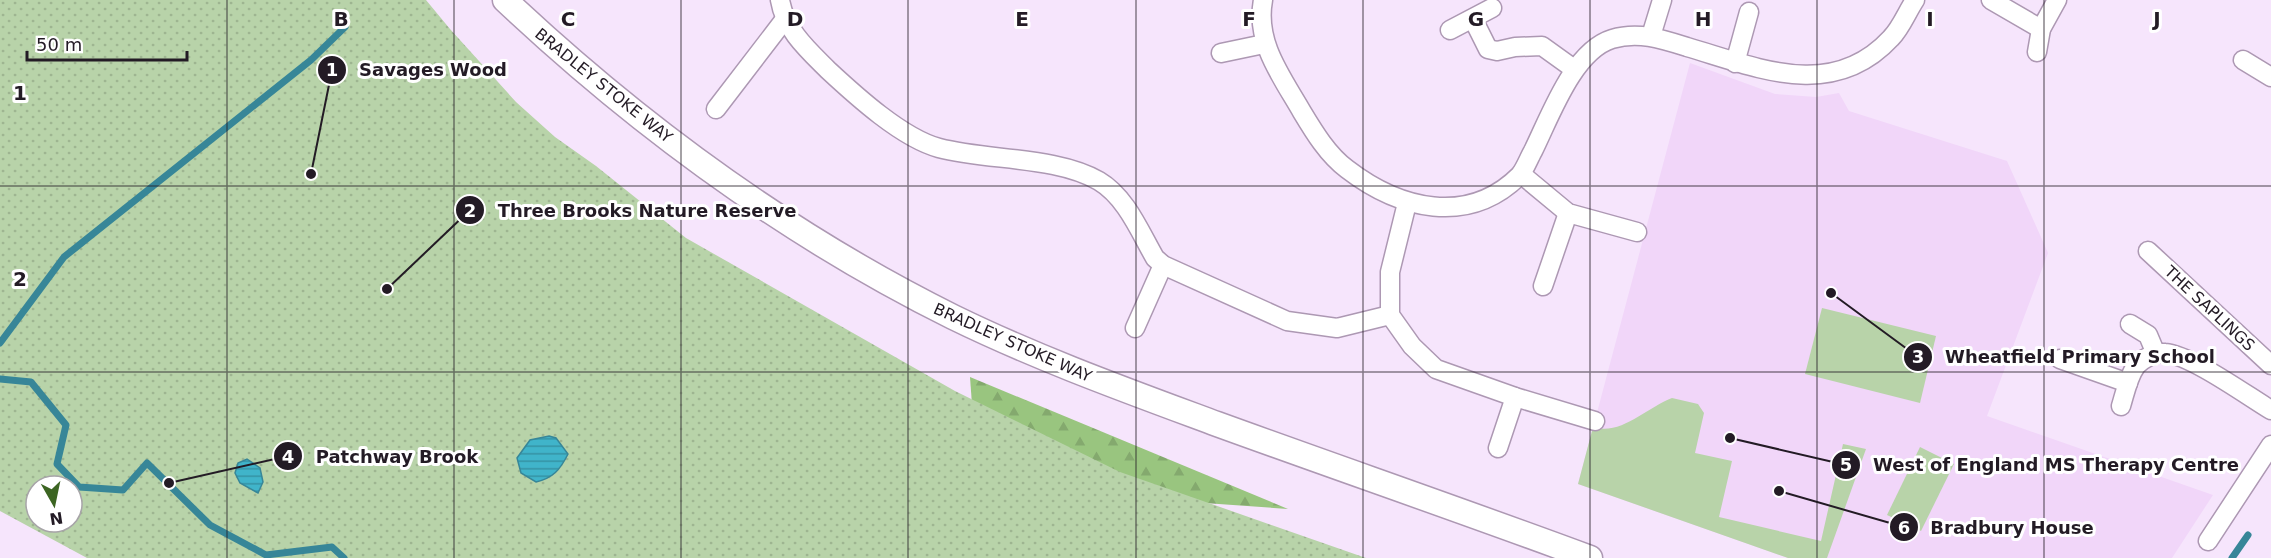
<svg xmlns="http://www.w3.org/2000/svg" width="2271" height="558" viewBox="0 0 2271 558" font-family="'DejaVu Sans',sans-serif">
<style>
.built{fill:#f1d6f9}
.grass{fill:#b8d3a9}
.forest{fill:url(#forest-firs)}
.park{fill:url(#park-dots);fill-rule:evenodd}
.water{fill:url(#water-rules);stroke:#378698;stroke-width:1.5}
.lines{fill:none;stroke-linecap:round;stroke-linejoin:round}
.stream{stroke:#378698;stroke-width:7}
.minor-casing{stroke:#ad98b3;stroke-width:21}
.tertiary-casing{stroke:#ad98b3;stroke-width:27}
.minor{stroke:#fff;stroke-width:18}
.tertiary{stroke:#fff;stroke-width:24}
.grid{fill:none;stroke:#231b25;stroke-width:1.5;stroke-opacity:0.55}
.labels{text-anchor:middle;stroke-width:6;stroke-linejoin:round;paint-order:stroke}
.street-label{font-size:16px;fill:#231b25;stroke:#fff}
.grid-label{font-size:20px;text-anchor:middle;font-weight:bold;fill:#231b25;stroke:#fff;stroke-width:6;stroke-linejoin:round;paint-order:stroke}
.leader{fill:none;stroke:#231b25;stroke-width:2}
.callout-dot{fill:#231b25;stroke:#fff;stroke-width:2}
.mark-label{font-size:18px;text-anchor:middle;font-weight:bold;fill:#fff}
.callout-label{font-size:18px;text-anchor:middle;font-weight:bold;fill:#231b25;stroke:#fff;stroke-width:6;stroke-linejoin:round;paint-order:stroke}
</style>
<defs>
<pattern id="forest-firs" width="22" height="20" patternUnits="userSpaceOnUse" patternTransform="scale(1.5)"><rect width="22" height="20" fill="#99c57f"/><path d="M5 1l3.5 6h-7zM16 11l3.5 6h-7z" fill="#84a96e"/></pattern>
<pattern id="park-dots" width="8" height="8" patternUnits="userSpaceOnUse" patternTransform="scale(1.5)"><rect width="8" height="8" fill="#b8d3a9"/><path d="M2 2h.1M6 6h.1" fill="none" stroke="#9eb591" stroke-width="1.8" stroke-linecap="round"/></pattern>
<pattern id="water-rules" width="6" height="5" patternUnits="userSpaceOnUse" patternTransform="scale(1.5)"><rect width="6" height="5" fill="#40b4ca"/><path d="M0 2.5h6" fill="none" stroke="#3592a4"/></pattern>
</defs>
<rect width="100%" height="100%" fill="#f6e5fc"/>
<!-- built -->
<path class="built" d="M 1690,63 L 1775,94 L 1816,97 L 1839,93 L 1849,111 L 2007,161 L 2048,253 L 1987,416 L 2213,495 L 2172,558 L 1788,558 L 1578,484 Z"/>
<!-- grass -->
<g class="grass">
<path d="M 1822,308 L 1936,336 L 1920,403 L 1805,374 Z"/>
<path d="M 1672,398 L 1698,404 L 1704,413 L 1695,453 L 1732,461 L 1719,517 L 1821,541 L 1843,444 L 1866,449 L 1827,558 L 1788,558 L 1578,484 L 1593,427 C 1621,436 1646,408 1672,398 Z"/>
<path d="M 1920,447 L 1954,464 L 1921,531 L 1887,515 Z"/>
</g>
<!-- forest -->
<path class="forest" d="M 970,377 L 1288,509 L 978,487 Z"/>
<!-- park -->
<path class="park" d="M 0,0 L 426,0 L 450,29 L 516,102 L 555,137 L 596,166 L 686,238 L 955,391 L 1120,472 L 1366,558 L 87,558 L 0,511 ZM 36,486 L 72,486 L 72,522 L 36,522 Z"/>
<!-- water -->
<g class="water">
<path d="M 549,436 L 556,438 L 568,454 C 560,470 553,478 536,482 L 521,473 L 517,458 L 530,440 Z"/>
<path d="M 247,459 L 260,468 L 263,482 L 258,493 L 240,483 L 235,473 L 238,463 Z"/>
</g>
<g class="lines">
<!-- stream -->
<g class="stream">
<path d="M 0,343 L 64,257 L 311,60 L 345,27"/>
<path d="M 0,379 L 31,382 L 66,425 L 57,464 L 79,487 L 123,490 L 147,463 L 210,525 L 266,555 L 332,547 L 344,558"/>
<path d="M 2232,558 L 2248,535"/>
</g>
<defs>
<g id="minor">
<path d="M 780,0 C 785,30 808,50 828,70 C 856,96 902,138 939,148 C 988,161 1056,156 1099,181 C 1126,197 1140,232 1155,258 L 1163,265 L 1287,321 L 1337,328 L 1390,315"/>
<path d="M 1263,0 C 1255,43 1282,77 1302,112 C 1314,132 1328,155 1347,169 C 1399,209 1468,227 1520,175 C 1525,169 1529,158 1533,151 C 1550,117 1573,51 1612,39 C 1638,31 1662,39 1687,47 C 1756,67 1832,102 1891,38 C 1901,28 1907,12 1915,0"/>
<path d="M 1991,0 L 2041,29"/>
<path d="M 1473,19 L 1488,49 L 1497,51 L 1515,47 L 1542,46 L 1574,69"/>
<path d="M 1450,30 L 1492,8"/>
<path d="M 1651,36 L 1662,0"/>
<path d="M 2037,52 L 2041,29 L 2057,0"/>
<path d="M 1221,53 L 1264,44"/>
<path d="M 2243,60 L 2271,77"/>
<path d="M 1735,63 L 1749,12"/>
<path d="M 716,109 L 785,19"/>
<path d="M 1521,174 L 1568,213 L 1637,232"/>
<path d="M 1407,203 L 1390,272 L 1390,315 L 1412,346 L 1436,369 L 1515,397 L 1595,421"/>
<path d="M 2148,251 L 2271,365"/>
<path d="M 1543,286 L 1568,213"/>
<path d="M 2130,324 L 2148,335 L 2156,354"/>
<path d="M 1135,328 L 1163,265"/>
<path d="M 2060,359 L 2128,383"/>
<path d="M 2121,406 C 2125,393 2128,377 2136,366 C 2142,359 2155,352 2165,353 C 2191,355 2246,395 2271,410"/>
<path d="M 1498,448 L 1515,397"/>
<path d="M 2208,541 L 2271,445"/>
</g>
<path id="tertiary" d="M 505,0 C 639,126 788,235 953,317 C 1039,359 1128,391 1217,424 C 1341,469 1466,512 1590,558"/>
</defs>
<!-- minor casing -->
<use href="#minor" class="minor-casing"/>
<!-- tertiary casing -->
<use href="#tertiary" class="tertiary-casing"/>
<!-- minor -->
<use href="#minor" class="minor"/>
<!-- tertiary -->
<use href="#tertiary" class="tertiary"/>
</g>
<!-- grid -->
<path class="grid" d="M 227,0 L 227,558M 454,0 L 454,558M 681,0 L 681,558M 908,0 L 908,558M 1136,0 L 1136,558M 1363,0 L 1363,558M 1590,0 L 1590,558M 1817,0 L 1817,558M 2044,0 L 2044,558M 0,186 L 2271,186M 0,372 L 2271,372"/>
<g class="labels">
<!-- street labels -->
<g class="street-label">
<text transform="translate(604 85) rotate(39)" y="6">BRADLEY STOKE WAY</text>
<text transform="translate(2210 308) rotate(43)" y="6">THE SAPLINGS</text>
<text transform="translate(1013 342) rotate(24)" y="6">BRADLEY STOKE WAY</text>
</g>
</g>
<g class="grid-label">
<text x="341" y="26">B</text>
<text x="568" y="26">C</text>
<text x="795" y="26">D</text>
<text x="1022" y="26">E</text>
<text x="1249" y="26">F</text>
<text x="1476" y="26">G</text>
<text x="1703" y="26">H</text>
<text x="1930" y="26">I</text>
<text x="2157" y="26">J</text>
<text x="20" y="100">1</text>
<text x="20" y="286">2</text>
</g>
<!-- callouts -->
<path class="leader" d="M311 174L332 70M387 289L470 210M1831 293L1918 357M169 483L288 456M1730 438L1846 465M1779 491L1904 527"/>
<g class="callout-dot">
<circle cx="311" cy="174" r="6"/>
<circle cx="387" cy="289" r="6"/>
<circle cx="1831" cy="293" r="6"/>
<circle cx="169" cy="483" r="6"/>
<circle cx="1730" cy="438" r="6"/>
<circle cx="1779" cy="491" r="6"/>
<circle cx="332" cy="70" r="15"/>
<circle cx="470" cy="210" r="15"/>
<circle cx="1918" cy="357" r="15"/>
<circle cx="288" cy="456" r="15"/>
<circle cx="1846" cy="465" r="15"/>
<circle cx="1904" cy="527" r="15"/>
</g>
<g class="mark-label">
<text x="332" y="76">1</text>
<text x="470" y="217">2</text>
<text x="1918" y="363">3</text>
<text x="288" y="463">4</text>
<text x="1846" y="471">5</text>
<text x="1904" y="534">6</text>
</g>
<g class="callout-label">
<text x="433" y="76">Savages Wood</text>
<text x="647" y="217">Three Brooks Nature Reserve</text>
<text x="2080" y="363">Wheatfield Primary School</text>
<text x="397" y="463">Patchway Brook</text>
<text x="2056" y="471">West of England MS Therapy Centre</text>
<text x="2012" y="534">Bradbury House</text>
</g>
<!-- north arrow -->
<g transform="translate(54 504) rotate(171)"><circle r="28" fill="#ffffff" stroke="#a7a4a8" stroke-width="1.5"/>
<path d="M0-4.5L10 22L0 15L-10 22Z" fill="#3c6522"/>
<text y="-9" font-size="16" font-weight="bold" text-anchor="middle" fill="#231b25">N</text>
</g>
<!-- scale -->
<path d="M27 51v9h160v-9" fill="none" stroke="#231b25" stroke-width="3"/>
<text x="36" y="51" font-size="18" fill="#231b25" stroke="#ffffff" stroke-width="4.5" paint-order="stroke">50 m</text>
</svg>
